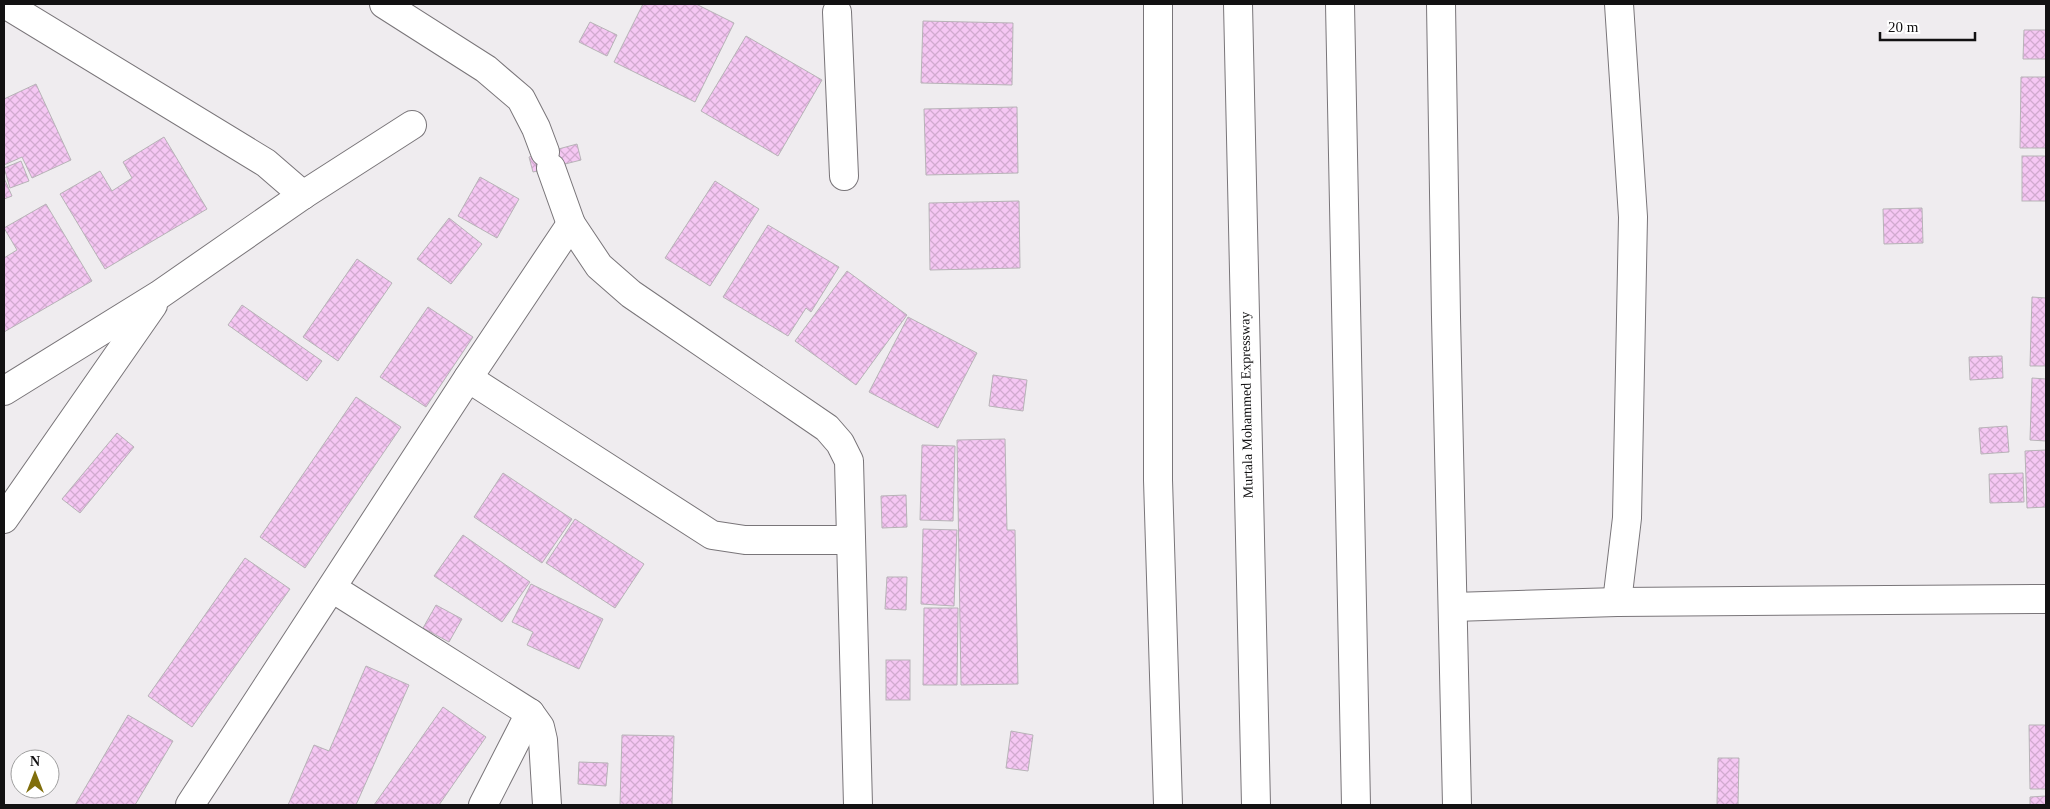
<svg xmlns="http://www.w3.org/2000/svg" width="2050" height="809" viewBox="0 0 2050 809" font-family="Georgia,serif">
<style>
.building{fill:url(#building-cross-hatch);stroke:#b7b3b7}
.lines{fill:none;stroke-linecap:round;stroke-linejoin:round}
.minor-casing{stroke:#797579;stroke-width:30}
.major-casing{stroke:#797579;stroke-width:30}
.highway-casing{stroke:#797579;stroke-width:30}
.minor{stroke:#fff;stroke-width:28}
.major{stroke:#fff;stroke-width:28}
.highway{stroke:#fff;stroke-width:28}
.labels{text-anchor:middle;stroke-width:4.5;stroke-linejoin:round;paint-order:stroke}
.street-label{font-size:14px;fill:#121112;stroke:#fff}
</style>
<defs>
<pattern id="building-cross-hatch" width="8" height="8" patternUnits="userSpaceOnUse" patternTransform="scale(1.25)"><rect width="8" height="8" fill="#f5c7f3"/><path d="M0 0l8 8M0 8l8-8" fill="none" stroke="#d1aacf"/></pattern>
</defs>
<rect width="100%" height="100%" fill="#efecef"/>
<!-- building -->
<g class="building">
<path d="M 643,4 L 696,4 L 734,23 L 695,102 L 614,62 Z"/>
<path d="M 923,21 L 1013,23 L 1012,85 L 921,83 Z"/>
<path d="M 590,22 L 617,35 L 607,56 L 579,42 Z"/>
<path d="M 2024,30 L 2046,30 L 2046,59 L 2023,59 Z"/>
<path d="M 746,36 L 822,80 L 778,156 L 701,111 Z"/>
<path d="M 2021,77 L 2046,77 L 2046,148 L 2020,148 Z"/>
<path d="M 36,84 L 71,160 L 32,178 L 22,157 L 4,165 L 4,99 Z"/>
<path d="M 1017,107 L 1018,173 L 926,175 L 924,109 Z"/>
<path d="M 164,137 L 207,209 L 105,269 L 60,194 L 100,171 L 112,191 L 132,178 L 123,162 Z"/>
<path d="M 577,144 L 581,160 L 533,172 L 529,157 Z"/>
<rect x="2022" y="156" width="24" height="45"/>
<path d="M 21,161 L 29,181 L 10,188 L 4,168 Z"/>
<path d="M 480,177 L 519,199 L 497,238 L 458,216 Z"/>
<path d="M 4,178 L 12,196 L 4,199 Z"/>
<path d="M 715,181 L 759,209 L 710,286 L 665,258 Z"/>
<path d="M 1019,201 L 1020,268 L 930,270 L 929,203 Z"/>
<path d="M 46,204 L 92,281 L 4,332 L 4,258 L 17,250 L 4,228 Z"/>
<path d="M 1922,208 L 1923,243 L 1884,244 L 1883,209 Z"/>
<path d="M 449,218 L 482,244 L 451,284 L 417,259 Z"/>
<path d="M 768,225 L 839,267 L 811,312 L 806,308 L 788,336 L 723,297 Z"/>
<path d="M 357,259 L 392,283 L 338,361 L 303,337 Z"/>
<path d="M 847,271 L 907,315 L 856,385 L 795,341 Z"/>
<path d="M 2032,297 L 2046,298 L 2046,366 L 2030,366 Z"/>
<path d="M 242,305 L 322,361 L 307,381 L 228,325 Z"/>
<path d="M 428,307 L 473,337 L 426,407 L 380,377 Z"/>
<path d="M 908,317 L 977,353 L 938,428 L 869,392 Z"/>
<path d="M 2002,356 L 2003,378 L 1970,380 L 1969,357 Z"/>
<path d="M 993,375 L 1027,380 L 1023,411 L 989,406 Z"/>
<path d="M 2032,378 L 2046,379 L 2046,441 L 2030,440 Z"/>
<path d="M 356,397 L 401,427 L 305,568 L 260,537 Z"/>
<path d="M 2007,426 L 2009,452 L 1981,454 L 1979,428 Z"/>
<path d="M 117,433 L 134,447 L 80,513 L 62,499 Z"/>
<path d="M 1005,439 L 1007,530 L 1015,530 L 1018,684 L 961,685 L 957,440 Z"/>
<path d="M 922,445 L 955,446 L 953,521 L 920,520 Z"/>
<path d="M 2046,450 L 2046,507 L 2027,508 L 2025,451 Z"/>
<path d="M 503,473 L 572,519 L 542,563 L 474,517 Z"/>
<path d="M 2023,473 L 2024,502 L 1990,503 L 1989,474 Z"/>
<path d="M 906,495 L 907,527 L 882,528 L 881,496 Z"/>
<path d="M 575,519 L 644,564 L 615,608 L 546,563 Z"/>
<path d="M 923,529 L 957,530 L 954,606 L 921,604 Z"/>
<path d="M 463,535 L 530,582 L 502,622 L 434,576 Z"/>
<path d="M 245,558 L 290,589 L 192,727 L 148,696 Z"/>
<path d="M 887,577 L 907,577 L 906,610 L 885,609 Z"/>
<path d="M 531,584 L 603,619 L 579,669 L 527,645 L 533,632 L 512,622 Z"/>
<path d="M 436,605 L 462,619 L 449,642 L 423,628 Z"/>
<path d="M 924,608 L 958,608 L 957,685 L 923,685 Z"/>
<rect x="886" y="660" width="24" height="40"/>
<path d="M 366,666 L 409,685 L 356,805 L 288,805 L 314,745 L 329,751 Z"/>
<path d="M 443,707 L 486,737 L 439,805 L 374,805 Z"/>
<path d="M 128,715 L 173,741 L 135,805 L 75,805 Z"/>
<path d="M 2029,725 L 2046,725 L 2046,789 L 2030,789 Z"/>
<path d="M 1011,731 L 1033,735 L 1028,771 L 1006,768 Z"/>
<path d="M 622,735 L 674,736 L 672,805 L 620,805 Z"/>
<path d="M 1718,758 L 1739,758 L 1738,805 L 1717,805 Z"/>
<path d="M 579,762 L 608,763 L 606,786 L 578,784 Z"/>
<path d="M 2046,796 L 2046,805 L 2030,805 L 2030,797 Z"/>
</g>
<g class="lines">
<defs>
<g id="minor">
<path d="M 5,4 L 266,163 L 303,195"/>
<path d="M 384,4 L 486,69 L 521,99 L 536,128 L 545,152"/>
<path d="M 837,12 L 844,176"/>
<path d="M 551,168 L 571,224 L 599,266 L 631,294 L 827,428 L 840,443 L 849,461 L 858,805"/>
<path d="M 468,378 L 712,535 L 745,540 L 851,540"/>
<path d="M 4,391 L 159,295 L 303,195 L 412,125"/>
<path d="M 4,519 L 153,305"/>
<path d="M 332,588 L 530,713 L 540,727 L 543,740 L 547,805"/>
<path d="M 1617,602 L 1627,518 L 1633,217 L 1619,4"/>
<path d="M 1453,607 L 1617,602 L 2046,599"/>
<path d="M 190,805 L 468,378 L 571,224"/>
<path d="M 483,805 L 530,713"/>
</g>
<g id="major">
<path d="M 1158,4 L 1158,480 L 1168,805"/>
<path d="M 1441,4 L 1446,317 L 1457,805"/>
</g>
<g id="highway">
<path d="M 1238,4 L 1256,805"/>
<path d="M 1340,4 L 1356,805"/>
</g>
</defs>
<!-- minor casing -->
<use href="#minor" class="minor-casing"/>
<!-- major casing -->
<use href="#major" class="major-casing"/>
<!-- highway casing -->
<use href="#highway" class="highway-casing"/>
<!-- minor -->
<use href="#minor" class="minor"/>
<!-- major -->
<use href="#major" class="major"/>
<!-- highway -->
<use href="#highway" class="highway"/>
</g>
<g class="labels">
<!-- street labels -->
<g class="street-label">
<text transform="translate(1246 405) rotate(-91)" y="5">Murtala Mohammed Expressway</text>
</g>
</g>
<!-- border -->
<rect width="2050" height="809" fill="none" stroke="#121112" stroke-width="10"/>
<!-- north arrow -->
<g transform="translate(35 774)"><circle r="24" fill="#ffffff" stroke="#a0a0a0"/>
<path d="M0-4L9 19L0 12L-9 19Z" fill="#806e0c"/>
<text y="-8" font-size="14" font-weight="bold" text-anchor="middle" fill="#121112">N</text>
</g>
<!-- scale -->
<path d="M1880 32v8h95v-8" fill="none" stroke="#121112" stroke-width="2.5"/>
<text x="1888" y="32" font-size="15" fill="#121112" stroke="#ffffff" stroke-width="4" paint-order="stroke">20 m</text>
</svg>
